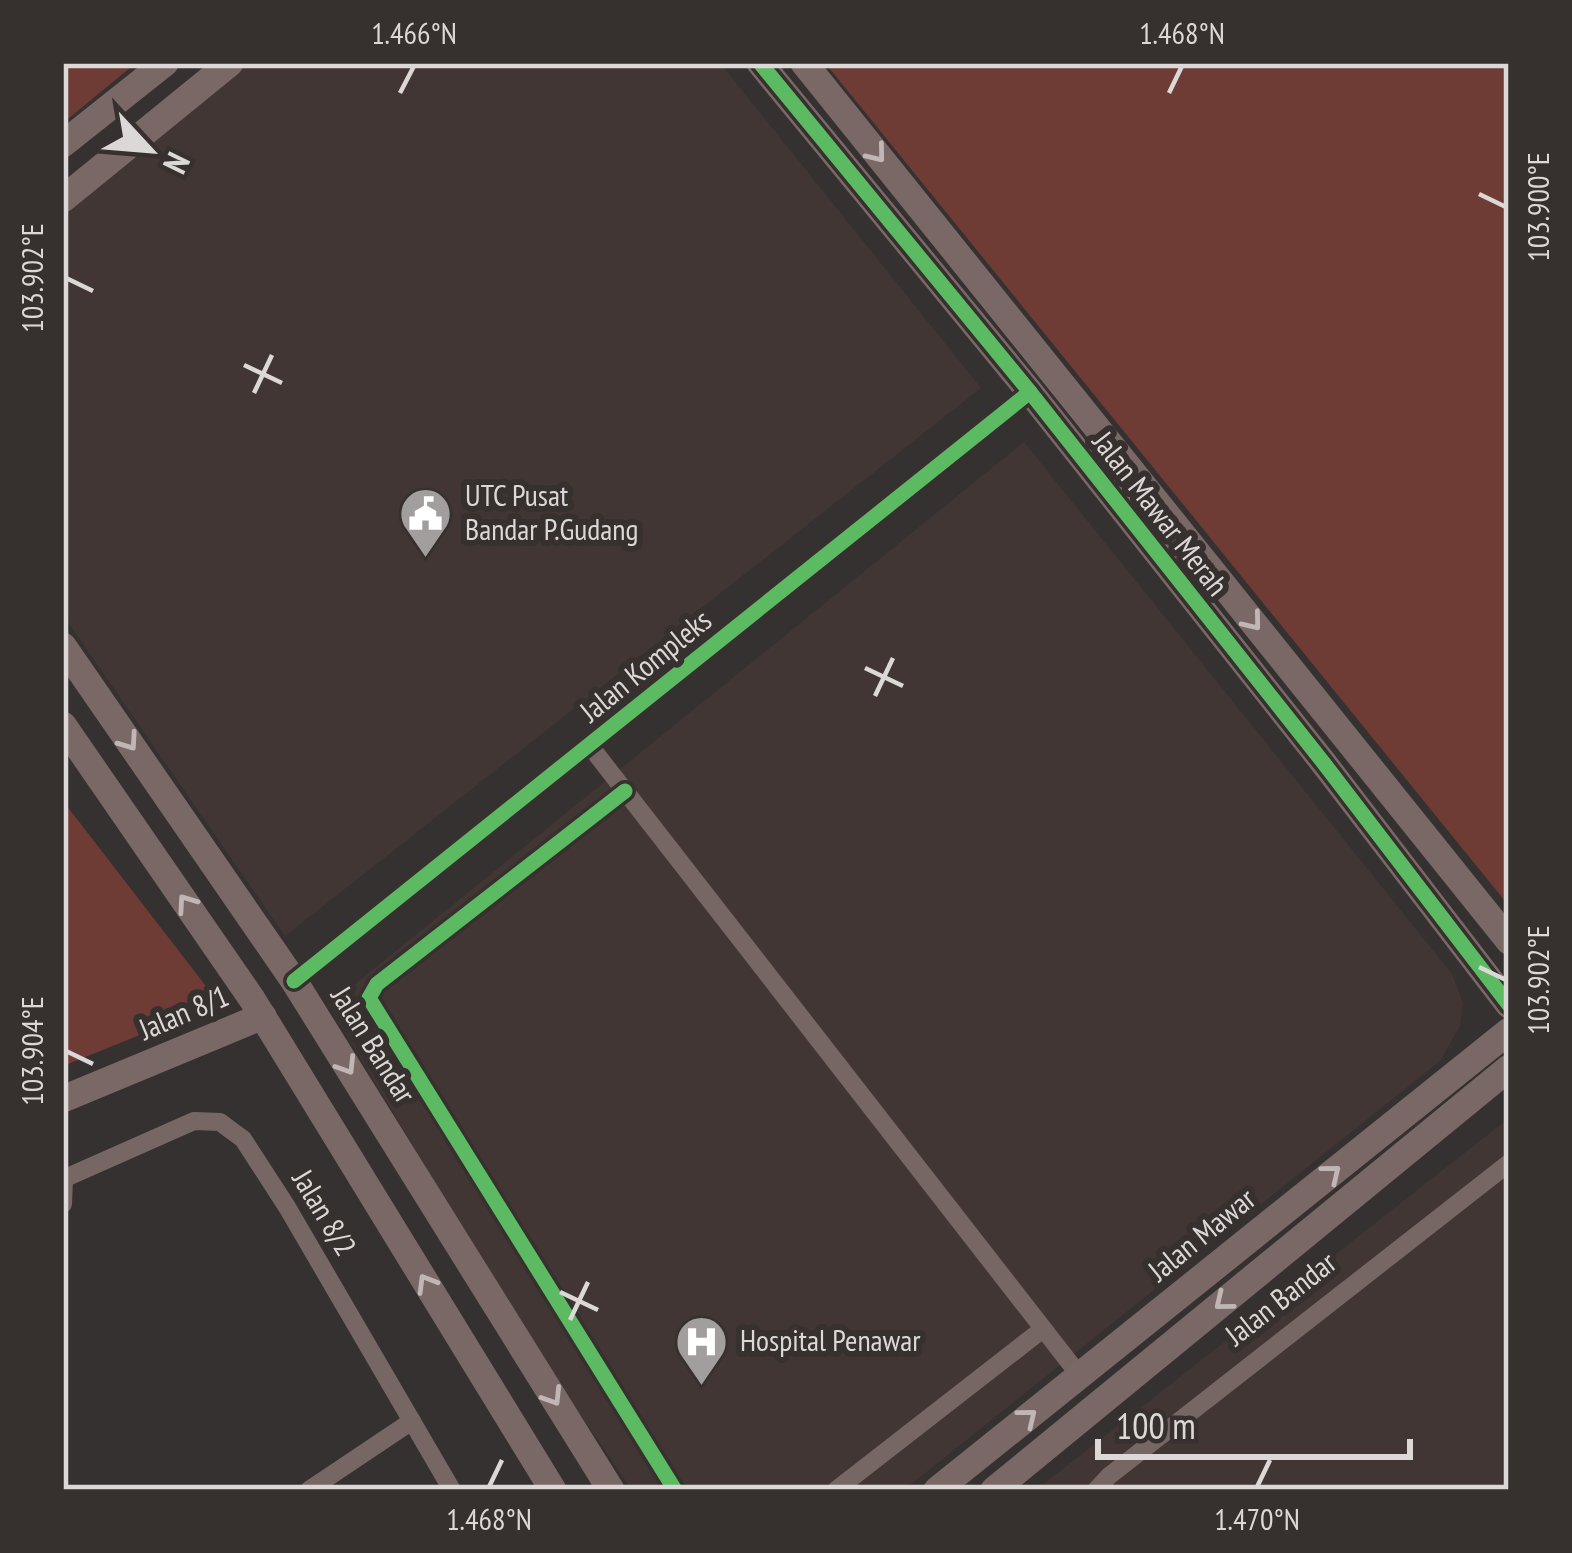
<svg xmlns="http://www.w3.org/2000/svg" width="1572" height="1553" viewBox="0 0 1572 1553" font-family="'PT Sans Narrow',sans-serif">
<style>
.built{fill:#423634}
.green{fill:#6f3b35}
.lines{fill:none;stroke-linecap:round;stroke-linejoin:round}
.street{stroke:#766764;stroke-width:18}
.secondary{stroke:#7a6866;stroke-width:27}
.cycleway-casing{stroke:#36302f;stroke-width:22}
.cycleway{stroke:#5cba63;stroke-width:15}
.oneway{stroke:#bfb6b5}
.ticks{fill:none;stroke:#dcd8d7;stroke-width:4.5}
.labels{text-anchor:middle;stroke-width:12;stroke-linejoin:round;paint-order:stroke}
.poi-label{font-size:30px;fill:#dcd8d7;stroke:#36302f;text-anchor:start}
.street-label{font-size:30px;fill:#dcd8d7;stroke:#36302f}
.neatline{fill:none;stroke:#dcd8d7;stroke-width:4.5}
.ticks-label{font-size:30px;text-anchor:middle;fill:#dcd8d7}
</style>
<rect width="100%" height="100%" fill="#353130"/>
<!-- built -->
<g class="built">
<path d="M 248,63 L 720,63 L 981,388 L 285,936 L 63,615 L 63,208 Z"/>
<path d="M 1024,442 L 1452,974 L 1463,1003 L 1460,1026 L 1440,1061 L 904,1490 L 632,1490 L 527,1337 L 329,1005 Z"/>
<path d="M 1509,1118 L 1509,1490 L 1036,1490 Z"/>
</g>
<!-- green -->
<g class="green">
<path d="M 63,63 L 136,63 L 63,123 Z"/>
<path d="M 825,63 L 1509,63 L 1509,906 Z"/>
<path d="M 63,801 L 219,1003 L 63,1066 Z"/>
</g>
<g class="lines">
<!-- street -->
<g class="street">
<path d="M 590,746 L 1080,1376"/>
<path d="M 625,791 L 377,984 L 369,998 L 675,1490"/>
<path d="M 294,981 L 1030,392"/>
<path d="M 63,1179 L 194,1121 L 220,1122 L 232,1131 L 243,1139 L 287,1207 L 452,1490"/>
<path d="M 63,1204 L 64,1179"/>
<path d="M 309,1490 L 412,1421"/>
<path d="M 836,1490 L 1043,1329"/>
<path d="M 1096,1490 L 1109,1476 L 1509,1163"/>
</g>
<!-- secondary -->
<g class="secondary">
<path d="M 760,63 L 1030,392 L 1326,766 L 1509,1005"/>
<path d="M 804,63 L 1509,941"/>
<path d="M 63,144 L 165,63"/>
<path d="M 63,199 L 230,63"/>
<path d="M 63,646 L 294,981 L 611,1490"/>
<path d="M 63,725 L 252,999 L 553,1490"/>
<path d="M 63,1099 L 263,1016"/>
<path d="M 937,1490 L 1509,1031"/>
<path d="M 994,1490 L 1509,1068"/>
</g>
<defs>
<g id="cycleway">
<path d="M 760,63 L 1030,392 L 1326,766 L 1509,1005"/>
<path d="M 625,791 L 377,984 L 369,998 L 675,1490"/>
<path d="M 294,981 L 1030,392"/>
</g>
</defs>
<!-- cycleway casing -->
<use href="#cycleway" class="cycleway-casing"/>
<!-- cycleway -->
<use href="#cycleway" class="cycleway"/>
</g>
<!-- one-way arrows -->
<defs><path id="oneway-chevron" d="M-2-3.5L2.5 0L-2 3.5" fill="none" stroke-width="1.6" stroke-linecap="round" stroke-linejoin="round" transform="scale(3)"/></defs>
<g class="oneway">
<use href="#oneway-chevron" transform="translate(877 154) rotate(51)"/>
<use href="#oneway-chevron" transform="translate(1253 622) rotate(51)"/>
<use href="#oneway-chevron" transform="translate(129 742) rotate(55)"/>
<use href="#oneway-chevron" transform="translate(186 903) rotate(-125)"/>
<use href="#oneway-chevron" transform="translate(347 1066) rotate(58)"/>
<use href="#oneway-chevron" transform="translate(1332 1173) rotate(-39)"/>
<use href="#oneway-chevron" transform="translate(426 1283) rotate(-121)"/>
<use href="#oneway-chevron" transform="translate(1223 1302) rotate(141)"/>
<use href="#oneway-chevron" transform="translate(553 1397) rotate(58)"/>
<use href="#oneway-chevron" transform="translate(1028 1417) rotate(-39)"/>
</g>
<!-- ticks -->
<path class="ticks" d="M 400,93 L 414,66M 1169,93 L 1182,66M 1479,194 L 1506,207M 66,278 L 93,291M 244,365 L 282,383M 254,393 L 272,355M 865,668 L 903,686M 875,696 L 893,658M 1479,967 L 1506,980M 66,1051 L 93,1064M 560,1292 L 598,1310M 570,1320 L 588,1282M 489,1487 L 502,1460M 1257,1487 L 1270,1460"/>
<!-- icons -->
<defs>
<symbol id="civic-pin" viewBox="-11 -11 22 30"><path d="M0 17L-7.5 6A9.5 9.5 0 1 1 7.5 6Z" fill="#a29e9d" stroke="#36302f"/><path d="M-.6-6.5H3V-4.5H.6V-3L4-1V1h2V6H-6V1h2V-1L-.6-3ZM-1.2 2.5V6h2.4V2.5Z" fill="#fff"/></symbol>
<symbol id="hospital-pin" viewBox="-11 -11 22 30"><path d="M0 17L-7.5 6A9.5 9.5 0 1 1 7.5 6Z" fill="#a29e9d" stroke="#36302f"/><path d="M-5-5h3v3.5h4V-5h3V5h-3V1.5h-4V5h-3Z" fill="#fff"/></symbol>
</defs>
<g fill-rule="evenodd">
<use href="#civic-pin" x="396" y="484" width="59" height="81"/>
<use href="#hospital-pin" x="672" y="1312" width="59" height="81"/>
</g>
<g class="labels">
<!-- poi labels -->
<g class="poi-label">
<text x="465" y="506">UTC Pusat<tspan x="465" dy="34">Bandar P.Gudang</tspan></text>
<text x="740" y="1351">Hospital Penawar</text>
</g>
<!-- street labels -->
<g class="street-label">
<text transform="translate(1160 514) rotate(52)" y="10">Jalan Mawar Merah</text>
<text transform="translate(646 666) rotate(-39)" y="10">Jalan Kompleks</text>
<text transform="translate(184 1013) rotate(-23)" y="10">Jalan 8/1</text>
<text transform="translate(373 1045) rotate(58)" y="10">Jalan Bandar</text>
<text transform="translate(324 1213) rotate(59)" y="10">Jalan 8/2</text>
<text transform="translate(1202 1235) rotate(-39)" y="10">Jalan Mawar</text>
<text transform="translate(1281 1299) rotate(-38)" y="10">Jalan Bandar</text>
</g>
</g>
<!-- border -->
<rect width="1572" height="1553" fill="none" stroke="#36302f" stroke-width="132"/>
<!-- north arrow -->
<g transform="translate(150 150) rotate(116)" stroke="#36302f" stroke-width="9" paint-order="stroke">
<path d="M0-9L21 45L0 30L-21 45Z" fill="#dcd8d7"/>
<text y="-18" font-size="33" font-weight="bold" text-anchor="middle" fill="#dcd8d7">N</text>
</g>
<!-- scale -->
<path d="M1098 1439v18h312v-18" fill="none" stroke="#dcd8d7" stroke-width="6"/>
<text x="1116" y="1439" font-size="36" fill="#dcd8d7" stroke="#36302f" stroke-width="9" paint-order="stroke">100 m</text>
<rect x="66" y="66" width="1440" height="1421" class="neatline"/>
<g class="ticks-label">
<text x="414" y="44">1.466°N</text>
<text x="1182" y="44">1.468°N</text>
<text transform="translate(1539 207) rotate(-90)" y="10">103.900°E</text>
<text transform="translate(33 278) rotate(-90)" y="10">103.902°E</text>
<text transform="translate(1539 980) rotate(-90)" y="10">103.902°E</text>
<text transform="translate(33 1051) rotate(-90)" y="10">103.904°E</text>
<text x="489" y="1530">1.468°N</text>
<text x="1257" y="1530">1.470°N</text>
</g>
</svg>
